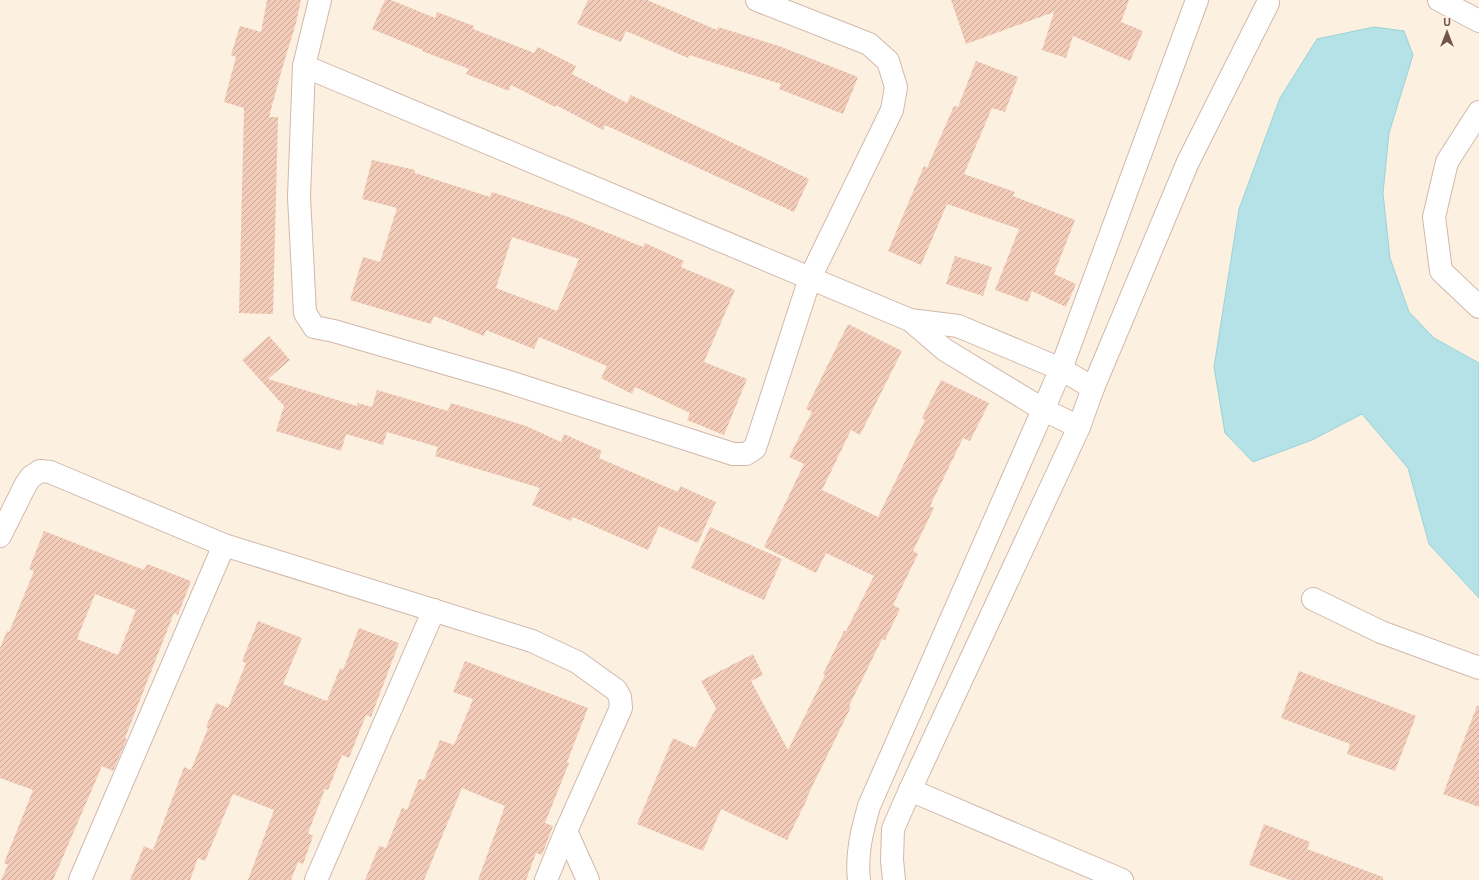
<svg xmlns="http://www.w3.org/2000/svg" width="1479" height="880" viewBox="0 0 1479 880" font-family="'Public Sans',sans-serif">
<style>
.water{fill:#b5e2e6;stroke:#9cd2d8}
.building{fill:url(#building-hatch);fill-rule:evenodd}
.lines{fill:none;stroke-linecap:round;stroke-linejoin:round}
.street-casing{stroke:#d0b9ab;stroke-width:24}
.street{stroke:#fff;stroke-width:22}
</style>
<defs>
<pattern id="building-hatch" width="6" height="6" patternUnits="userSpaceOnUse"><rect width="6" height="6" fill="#f2ccb8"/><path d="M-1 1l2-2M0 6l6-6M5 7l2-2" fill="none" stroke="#c9a898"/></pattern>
</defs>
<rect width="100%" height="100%" fill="#fcf0e1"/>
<!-- water -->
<path class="water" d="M 1374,27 L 1404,31 L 1413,55 L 1389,133 L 1383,193 L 1390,258 L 1409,312 L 1434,338 L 1479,363 L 1479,598 L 1429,544 L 1408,468 L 1362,414 L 1312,440 L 1253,462 L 1225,433 L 1214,367 L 1239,209 L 1280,98 L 1317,39 Z"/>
<!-- building -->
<g class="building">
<path d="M 267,0 L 301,0 L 296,23 L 282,69 L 269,117 L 278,117 L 273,314 L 239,313 L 244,108 L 224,102 L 236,57 L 231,55 L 240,26 L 261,32 Z"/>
<path d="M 385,0 L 391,0 L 435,18 L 437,12 L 474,26 L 473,29 L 534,53 L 538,47 L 576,66 L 572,74 L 627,103 L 631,95 L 809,179 L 794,212 L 605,125 L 603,130 L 556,105 L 555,107 L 511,85 L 509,91 L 466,74 L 469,69 L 422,51 L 423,50 L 372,29 Z"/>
<path d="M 588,0 L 647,0 L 717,30 L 718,27 L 779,46 L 858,77 L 843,114 L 779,89 L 781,84 L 689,55 L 688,58 L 626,31 L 621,42 L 577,24 Z"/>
<path d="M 951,0 L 1129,0 L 1121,22 L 1143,31 L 1130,61 L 1073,36 L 1066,58 L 1042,50 L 1054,12 L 966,44 Z"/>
<path d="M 976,61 L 1018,77 L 1005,112 L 992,108 L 964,174 L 1015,192 L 1013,196 L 1075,220 L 1054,274 L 1076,284 L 1066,307 L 1032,291 L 1028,302 L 995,290 L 1019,229 L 947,204 L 921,265 L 888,251 L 924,166 L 927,168 L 954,106 L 958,107 Z"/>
<path d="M 372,160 L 415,170 L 415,173 L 490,197 L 492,192 L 566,216 L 643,247 L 645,243 L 684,261 L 681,267 L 735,290 L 704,362 L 747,379 L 724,435 L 687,420 L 690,413 L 635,387 L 632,394 L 601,378 L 607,366 L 539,337 L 534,349 L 486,330 L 484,336 L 434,316 L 431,324 L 350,300 L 363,257 L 380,262 L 397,208 L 362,199 ZM 512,237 L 579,259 L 557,311 L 496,288 Z"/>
<path d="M 955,256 L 992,267 L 983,296 L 946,284 Z"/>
<path d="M 848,324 L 902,351 L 860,435 L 851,430 L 822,490 L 878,517 L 925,420 L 922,418 L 941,380 L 989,403 L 970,441 L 963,438 L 930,506 L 934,508 L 913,551 L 918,554 L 893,605 L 900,609 L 885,640 L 882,639 L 849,706 L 851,707 L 807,797 L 808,797 L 787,840 L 721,809 L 703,851 L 637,824 L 673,738 L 695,748 L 716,708 L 701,681 L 753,654 L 763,675 L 751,681 L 788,750 L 825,675 L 823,674 L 844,631 L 846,631 L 874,576 L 826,553 L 816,573 L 764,547 L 804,464 L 789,457 L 812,412 L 806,409 Z"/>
<path d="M 269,336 L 290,360 L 268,379 L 357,406 L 358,403 L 372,407 L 377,390 L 448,411 L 451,403 L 526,426 L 561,442 L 564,434 L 602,451 L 599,458 L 678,492 L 680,486 L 716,502 L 698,543 L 659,526 L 648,550 L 573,517 L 571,521 L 532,505 L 540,488 L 435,456 L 438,447 L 387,432 L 383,445 L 346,434 L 341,451 L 276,431 L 284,406 L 242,360 Z"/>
<path d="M 710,527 L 782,559 L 764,600 L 691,568 Z"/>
<path d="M 44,531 L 144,570 L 147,564 L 191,581 L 178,615 L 174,613 L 125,738 L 127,739 L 113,771 L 102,766 L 53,880 L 1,880 L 8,865 L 4,863 L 33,790 L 0,778 L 0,648 L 7,631 L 9,632 L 34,571 L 29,569 ZM 95,594 L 136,610 L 118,655 L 77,639 Z"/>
<path d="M 258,621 L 302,638 L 283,684 L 327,701 L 340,668 L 343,670 L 359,628 L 399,643 L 371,717 L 366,715 L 349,758 L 342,755 L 328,790 L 325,789 L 308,833 L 313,836 L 303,864 L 298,862 L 291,880 L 248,880 L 274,810 L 233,794 L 205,861 L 198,858 L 190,880 L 130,880 L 144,846 L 153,850 L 184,767 L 191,770 L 208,728 L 206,727 L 216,703 L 228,708 L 246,663 L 242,661 Z"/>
<path d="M 465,661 L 588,708 L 567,762 L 569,763 L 545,823 L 553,826 L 542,855 L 536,853 L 526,880 L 478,880 L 505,806 L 462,788 L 424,880 L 365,880 L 379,846 L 386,848 L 402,808 L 407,810 L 419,779 L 424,780 L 440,740 L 454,745 L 473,699 L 453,692 Z"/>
<path d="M 1299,671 L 1416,716 L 1395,771 L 1347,754 L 1350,744 L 1281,718 Z"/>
<path d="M 1477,706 L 1479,706 L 1479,807 L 1443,794 Z"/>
<path d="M 1264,824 L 1310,842 L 1307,849 L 1383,877 L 1383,880 L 1290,880 L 1249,865 Z"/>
</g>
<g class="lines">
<defs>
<g id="street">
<path d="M 320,0 L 304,66 L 299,197 L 305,313 L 314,327 L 334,331 L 506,381 L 733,454 L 746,454 L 755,448 L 810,278 L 892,110 L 896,87 L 888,61 L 869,44 L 757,0"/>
<path d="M 1439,0 L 1479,21"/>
<path d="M 304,66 L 910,320 L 958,326 L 1061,369 L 1093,388"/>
<path d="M 1479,112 L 1447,162 L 1434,217 L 1441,271 L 1479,307"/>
<path d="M 910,320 L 945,350 L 1044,410 L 1079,427"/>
<path d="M 0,536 L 26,484 L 31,477 L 40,471 L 50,472 L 224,545 L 532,641 L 577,662 L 616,690 L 620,697 L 621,708 L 566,831 L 546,880"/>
<path d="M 1313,599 L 1381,632 L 1479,668"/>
<path d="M 910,790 L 1122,880"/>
<path d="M 566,831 L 588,880"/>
<path d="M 80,880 L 224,545"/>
<path d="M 316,880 L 434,610"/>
<path d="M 859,880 C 856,854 862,831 869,806 L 1061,369 L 1197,0"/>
<path d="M 894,880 L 892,860 L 893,829 L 910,790 L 1079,427 L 1093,388 L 1188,162 L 1268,3"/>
</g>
</defs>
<!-- street casing -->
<use href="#street" class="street-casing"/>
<!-- street -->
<use href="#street" class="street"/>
</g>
<!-- north arrow -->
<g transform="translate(1447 32)" stroke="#fff4e7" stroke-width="3" paint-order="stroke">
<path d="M0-3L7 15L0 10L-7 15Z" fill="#745548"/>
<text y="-6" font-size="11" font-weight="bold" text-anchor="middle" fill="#745548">U</text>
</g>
</svg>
